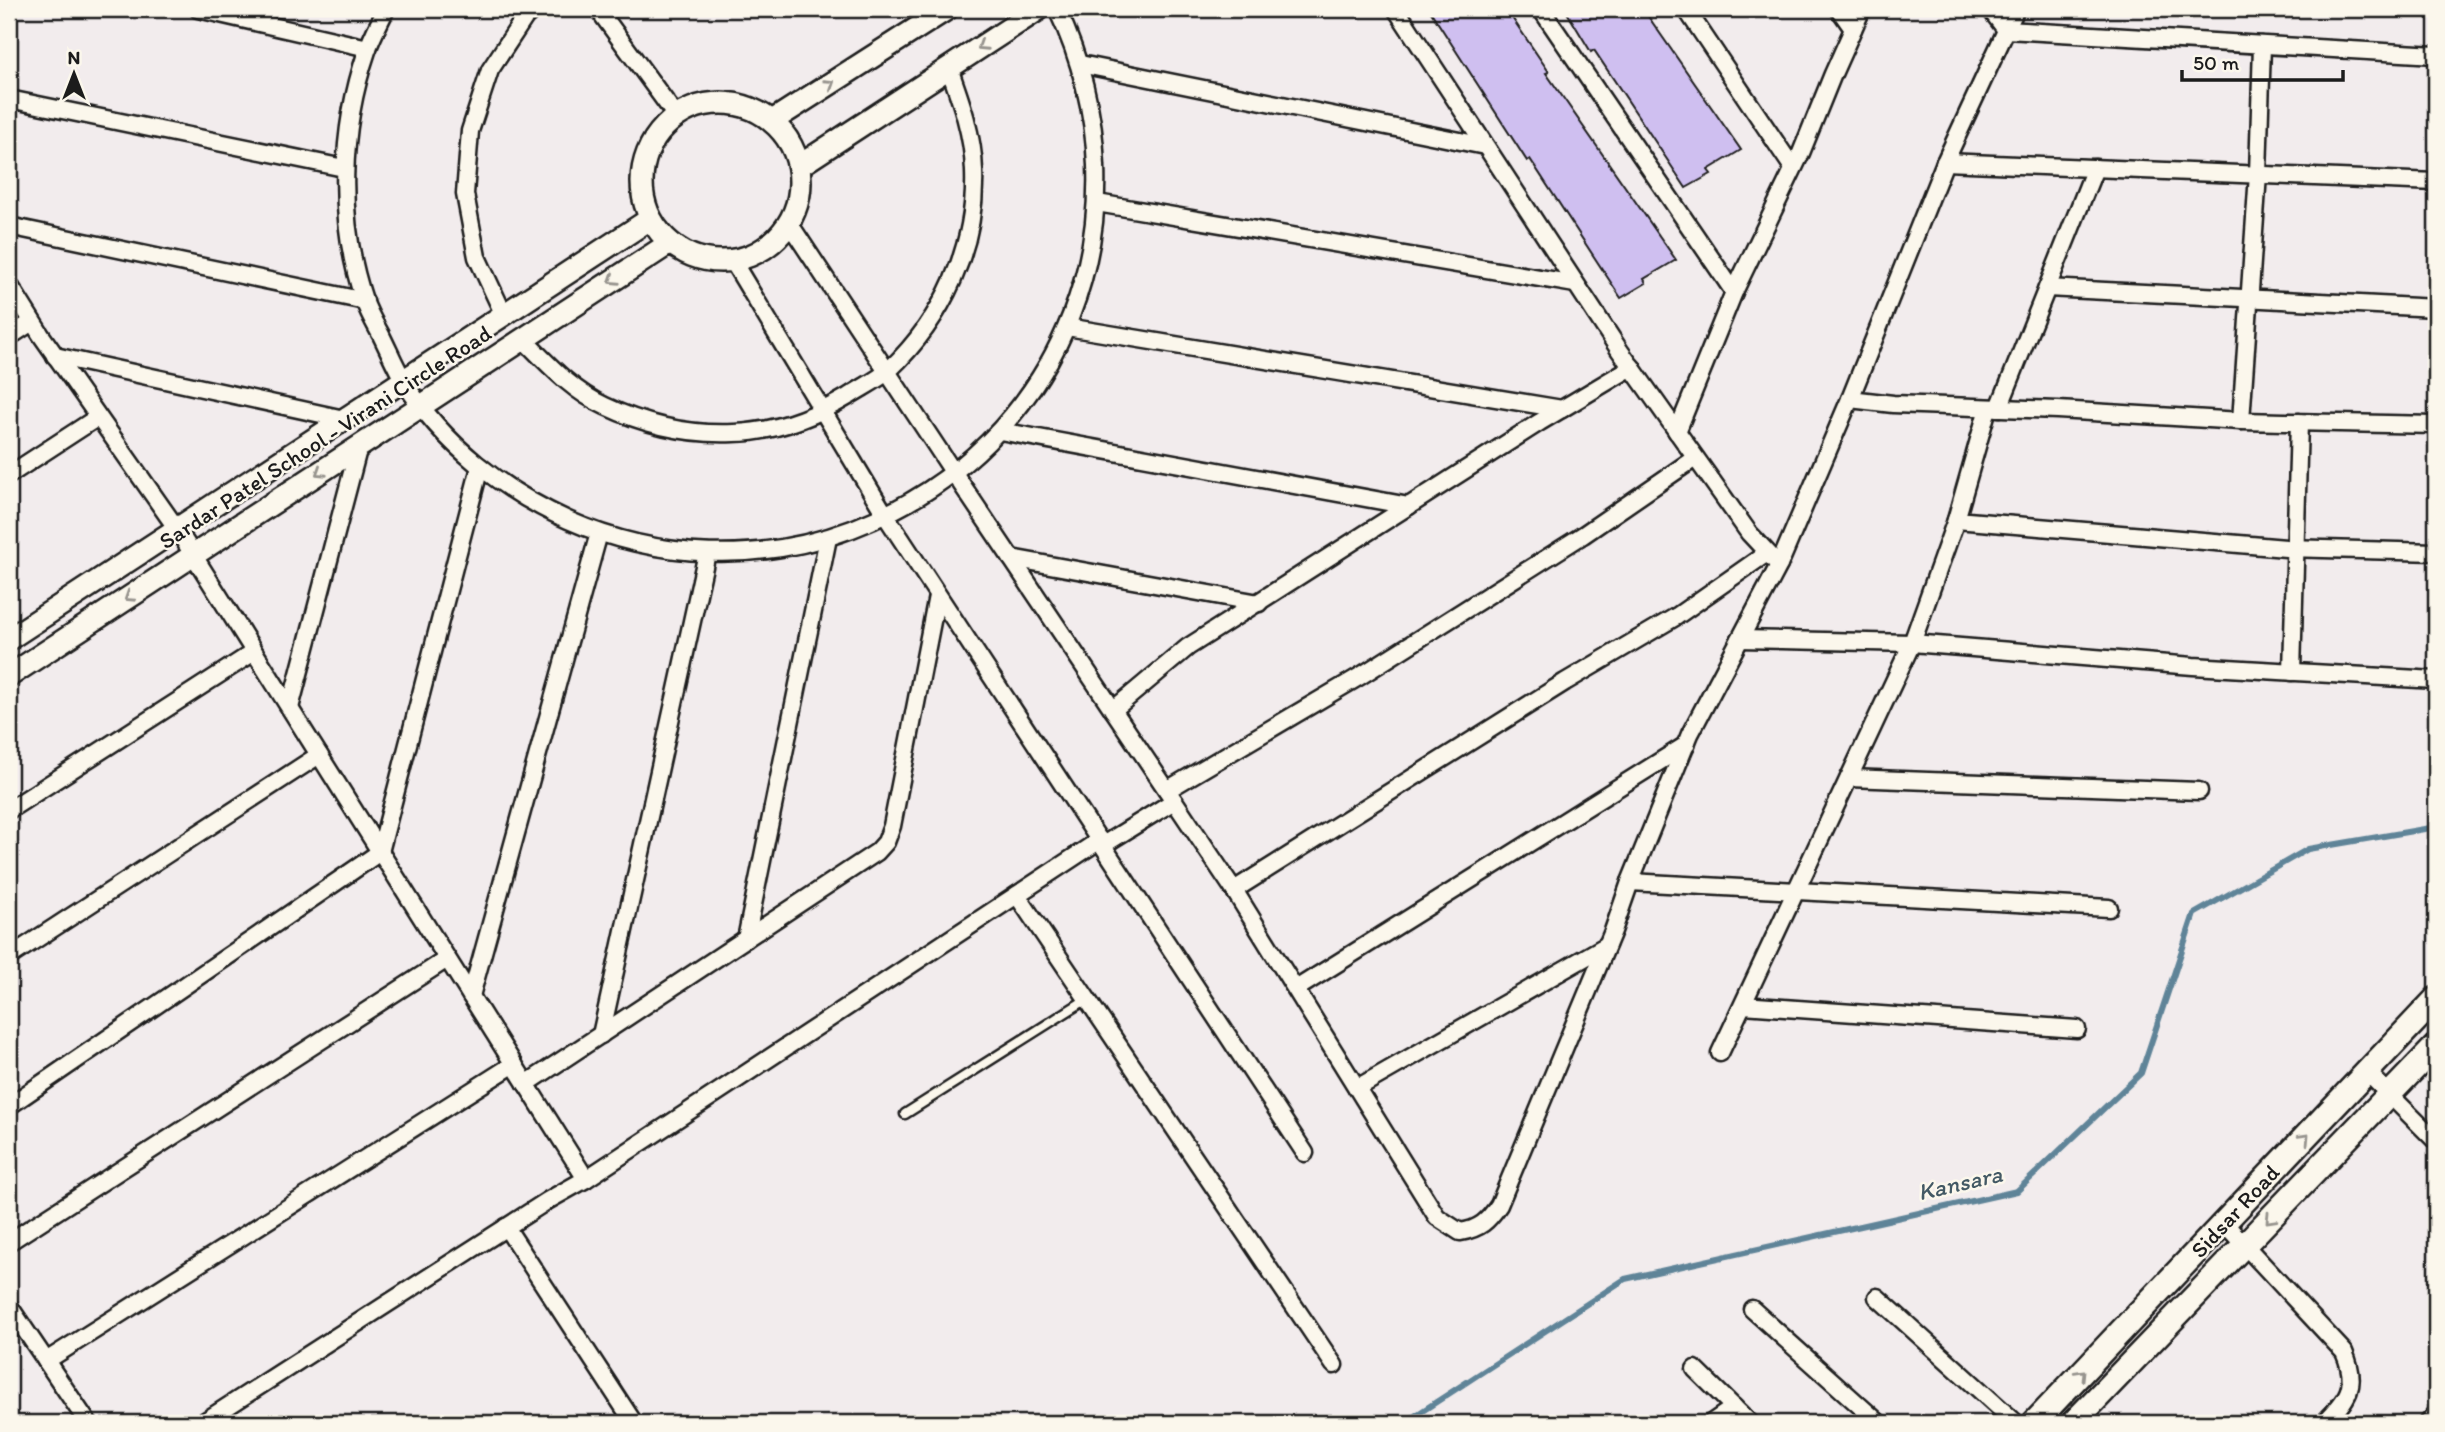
<svg xmlns="http://www.w3.org/2000/svg" width="2445" height="1432" viewBox="0 0 2445 1432" font-family="Itim,sans-serif">
<style>
.lines{fill:none;stroke-linecap:round;stroke-linejoin:round}
.stream{stroke:#5f8498;stroke-width:6}
.building{fill:#cfbff0;stroke:#1c1c1c;stroke-width:2}
.service-casing{stroke:#1c1c1c;stroke-width:13}
.minor-casing{stroke:#1c1c1c;stroke-width:21}
.tertiary-casing{stroke:#1c1c1c;stroke-width:26}
.secondary-casing{stroke:#1c1c1c;stroke-width:28}
.service{stroke:#fbf7ec;stroke-width:8}
.minor{stroke:#fbf7ec;stroke-width:16}
.tertiary{stroke:#fbf7ec;stroke-width:21}
.secondary{stroke:#fbf7ec;stroke-width:23}
.oneway{stroke:#97948e}
.labels{text-anchor:middle;stroke-width:5;stroke-linejoin:round;paint-order:stroke}
.street-label{font-size:23px;fill:#1c1c1c;stroke:#fbf7ec}
.water-label{font-size:24px;font-style:italic;fill:#435964;stroke:#fbf7ec}
</style>
<rect width="100%" height="100%" fill="#f2eced"/>
<filter id="ink" filterUnits="userSpaceOnUse"><feTurbulence type="fractalNoise" baseFrequency=".0143" numOctaves="2"/><feDisplacementMap in="SourceGraphic" scale="14" xChannelSelector="R" yChannelSelector="G"/><feConvolveMatrix kernelMatrix="1 2 1 2 8 2 1 2 1" color-interpolation-filters="sRGB"/></filter>
<g filter="url(#ink)">
<g class="lines">
<!-- stream -->
<path class="stream" d="M 1404,1423 L 1625,1279 L 2017,1191 L 2141,1073 L 2194,914 L 2308,849 L 2436,827"/>
</g>
<!-- building -->
<g class="building">
<path d="M 1429,9 L 1506,9 L 1549,72 L 1546,73 L 1676,260 L 1644,279 L 1646,283 L 1621,298 L 1530,159 L 1527,161 Z"/>
<path d="M 1565,9 L 1599,9 L 1604,17 L 1614,9 L 1643,9 L 1741,150 L 1708,170 L 1711,174 L 1686,188 L 1594,50 L 1591,52 Z"/>
</g>
<g class="lines">
<defs>
<path id="service" d="M 905,1114 L 1087,999"/>
<g id="minor">
<path d="M 198,9 L 368,48"/>
<path d="M 386,9 C 380,22 372,36 367,51 C 340,130 337,220 364,300 C 368,312 375,324 381,335 C 389,351 396,368 405,383 C 443,444 503,491 568,520 C 658,560 760,564 852,529 C 1066,447 1154,214 1057,9"/>
<path d="M 598,9 L 676,116"/>
<path d="M 1396,9 L 1620,351 L 1749,533 L 1779,565"/>
<path d="M 1541,9 L 1734,292"/>
<path d="M 1686,9 L 1793,168"/>
<path d="M 1839,9 L 1853,29"/>
<path d="M 1990,9 L 2006,30 L 2436,55"/>
<path d="M 1080,64 L 1485,146"/>
<path d="M 9,99 L 344,168"/>
<path d="M 1945,162 L 2436,182"/>
<path d="M 1097,203 L 1575,284"/>
<path d="M 789,223 L 954,473 L 1234,890 L 1437,1217 L 1460,1232 C 1480,1229 1488,1221 1499,1205 L 1613,931 L 1630,882 L 1690,734 L 1779,565 L 1850,399 L 1893,404 L 2058,410 L 2241,421 L 2436,425"/>
<path d="M 9,226 L 365,301"/>
<path d="M 732,260 L 886,516 L 1305,1153"/>
<path d="M 9,284 L 41,335 L 177,529 L 586,1179 L 1100,840"/>
<path d="M 2047,288 L 2436,308"/>
<path d="M 504,315 L 477,257 L 465,194 L 470,131 L 490,70 L 525,17 L 534,9"/>
<path d="M 1067,327 L 1562,409"/>
<path d="M 9,337 L 32,322"/>
<path d="M 523,339 C 548,364 572,391 605,406 C 645,425 689,435 734,433 C 775,432 814,417 849,396 C 861,388 878,380 889,370 C 943,319 977,246 974,171 C 973,135 961,101 949,68"/>
<path d="M 55,356 L 344,419"/>
<path d="M 1850,399 L 1945,162 L 2016,9"/>
<path d="M 1988,408 L 1956,520 L 2286,548 L 2436,552"/>
<path d="M 1999,408 L 2095,168"/>
<path d="M 2241,421 L 2258,174 L 2262,45"/>
<path d="M 1000,431 L 1409,506"/>
<path d="M 1677,432 L 1734,292 L 1801,153 L 1833,74 L 1862,9"/>
<path d="M 9,475 L 98,417"/>
<path d="M 1011,558 L 1259,603"/>
<path d="M 1740,639 L 1912,643 L 2193,666 L 2436,680"/>
<path d="M 2292,672 L 2299,422"/>
<path d="M 290,708 L 359,446"/>
<path d="M 1113,710 L 1188,647 L 1540,422 L 1632,367"/>
<path d="M 1849,778 L 2199,791"/>
<path d="M 1167,790 L 1362,675 L 1583,535 L 1695,458"/>
<path d="M 9,810 L 254,652"/>
<path d="M 1103,845 L 1174,801"/>
<path d="M 1630,882 L 2109,908"/>
<path d="M 1234,890 L 1565,682 L 1677,616 L 1767,553"/>
<path d="M 1017,895 L 1334,1365"/>
<path d="M 746,939 L 828,538"/>
<path d="M 9,957 L 319,755"/>
<path d="M 1296,989 L 1686,745"/>
<path d="M 471,996 L 599,533"/>
<path d="M 1743,1005 L 2077,1029"/>
<path d="M 601,1035 L 707,553"/>
<path d="M 1720,1053 L 1912,643 L 1956,520"/>
<path d="M 2367,1072 L 2436,1141"/>
<path d="M 526,1084 L 877,852 L 886,842 L 892,826 L 937,596"/>
<path d="M 1357,1088 L 1607,945"/>
<path d="M 9,1106 L 380,852 L 480,467"/>
<path d="M 2224,1223 L 2344,1352 C 2359,1386 2348,1399 2324,1423"/>
<path d="M 506,1227 L 634,1423"/>
<path d="M 9,1242 L 447,959"/>
<path d="M 1877,1297 L 2016,1423"/>
<path d="M 9,1306 L 88,1423"/>
<path d="M 1752,1309 L 1879,1423"/>
<path d="M 46,1361 L 514,1064"/>
<path d="M 1695,1369 L 1750,1423"/>
<path d="M 202,1423 L 547,1201 L 586,1179"/>
<path d="M 1711,1423 L 1734,1407"/>
<path d="M 2428,1423 L 2436,1414"/>
</g>
<g id="tertiary">
<circle cx="721" cy="182" r="79"/>
<path d="M 772,121 L 947,9"/>
<path d="M 799,166 L 1039,9"/>
<path d="M 9,639 L 650,219"/>
<path d="M 9,676 L 670,243"/>
</g>
<g id="secondary">
<path d="M 2034,1423 L 2436,999"/>
<path d="M 2073,1423 L 2436,1046"/>
</g>
</defs>
<!-- service casing -->
<use href="#service" class="service-casing"/>
<!-- minor casing -->
<use href="#minor" class="minor-casing"/>
<!-- tertiary casing -->
<use href="#tertiary" class="tertiary-casing"/>
<!-- secondary casing -->
<use href="#secondary" class="secondary-casing"/>
<!-- service -->
<use href="#service" class="service"/>
<!-- minor -->
<use href="#minor" class="minor"/>
<!-- tertiary -->
<use href="#tertiary" class="tertiary"/>
<!-- secondary -->
<use href="#secondary" class="secondary"/>
</g>
<!-- one-way arrows -->
<defs><path id="oneway-chevron" d="M-2-3.5L2.5 0L-2 3.5" fill="none" stroke-width="1.6" stroke-linecap="round" stroke-linejoin="round" transform="scale(1.75)"/></defs>
<g class="oneway">
<use href="#oneway-chevron" transform="translate(982 46) rotate(147)"/>
<use href="#oneway-chevron" transform="translate(830 84) rotate(-33)"/>
<use href="#oneway-chevron" transform="translate(613 280) rotate(147)"/>
<use href="#oneway-chevron" transform="translate(320 472) rotate(147)"/>
<use href="#oneway-chevron" transform="translate(129 597) rotate(147)"/>
<use href="#oneway-chevron" transform="translate(2305 1138) rotate(-47)"/>
<use href="#oneway-chevron" transform="translate(2270 1219) rotate(134)"/>
<use href="#oneway-chevron" transform="translate(2081 1374) rotate(-46)"/>
</g>
</g>
<g class="labels">
<!-- street labels -->
<g class="street-label">
<text transform="translate(325 437) rotate(-33)" y="8">Sardar Patel School - Virani Circle Road</text>
<text transform="translate(2235 1211) rotate(-47)" y="8">Sidsar Road</text>
</g>
<!-- water labels -->
<g class="water-label">
<text transform="translate(1960 1183) rotate(-13)" y="8">Kansara</text>
</g>
</g>
<!-- margin -->
<rect width="2445" height="1432" fill="none" stroke="#fbf7ec" stroke-width="35"/>
<rect x="18" y="18" width="2410" height="1397" fill="none" stroke="#1c1c1c" stroke-width="2.5" filter="url(#ink)"/>
<!-- north arrow -->
<g transform="translate(74 74)" stroke="#fbf7ec" stroke-width="5" paint-order="stroke">
<path d="M0-5L12 26L0 18L-12 26Z" fill="#1c1c1c"/>
<text y="-10" font-size="19" font-weight="bold" text-anchor="middle" fill="#1c1c1c">N</text>
</g>
<!-- scale -->
<path d="M2182 70v10h161v-10" fill="none" stroke="#1c1c1c" stroke-width="3.5"/>
<text x="2193" y="70" font-size="21" fill="#1c1c1c" stroke="#fbf7ec" stroke-width="5" paint-order="stroke">50 m</text>
</svg>
